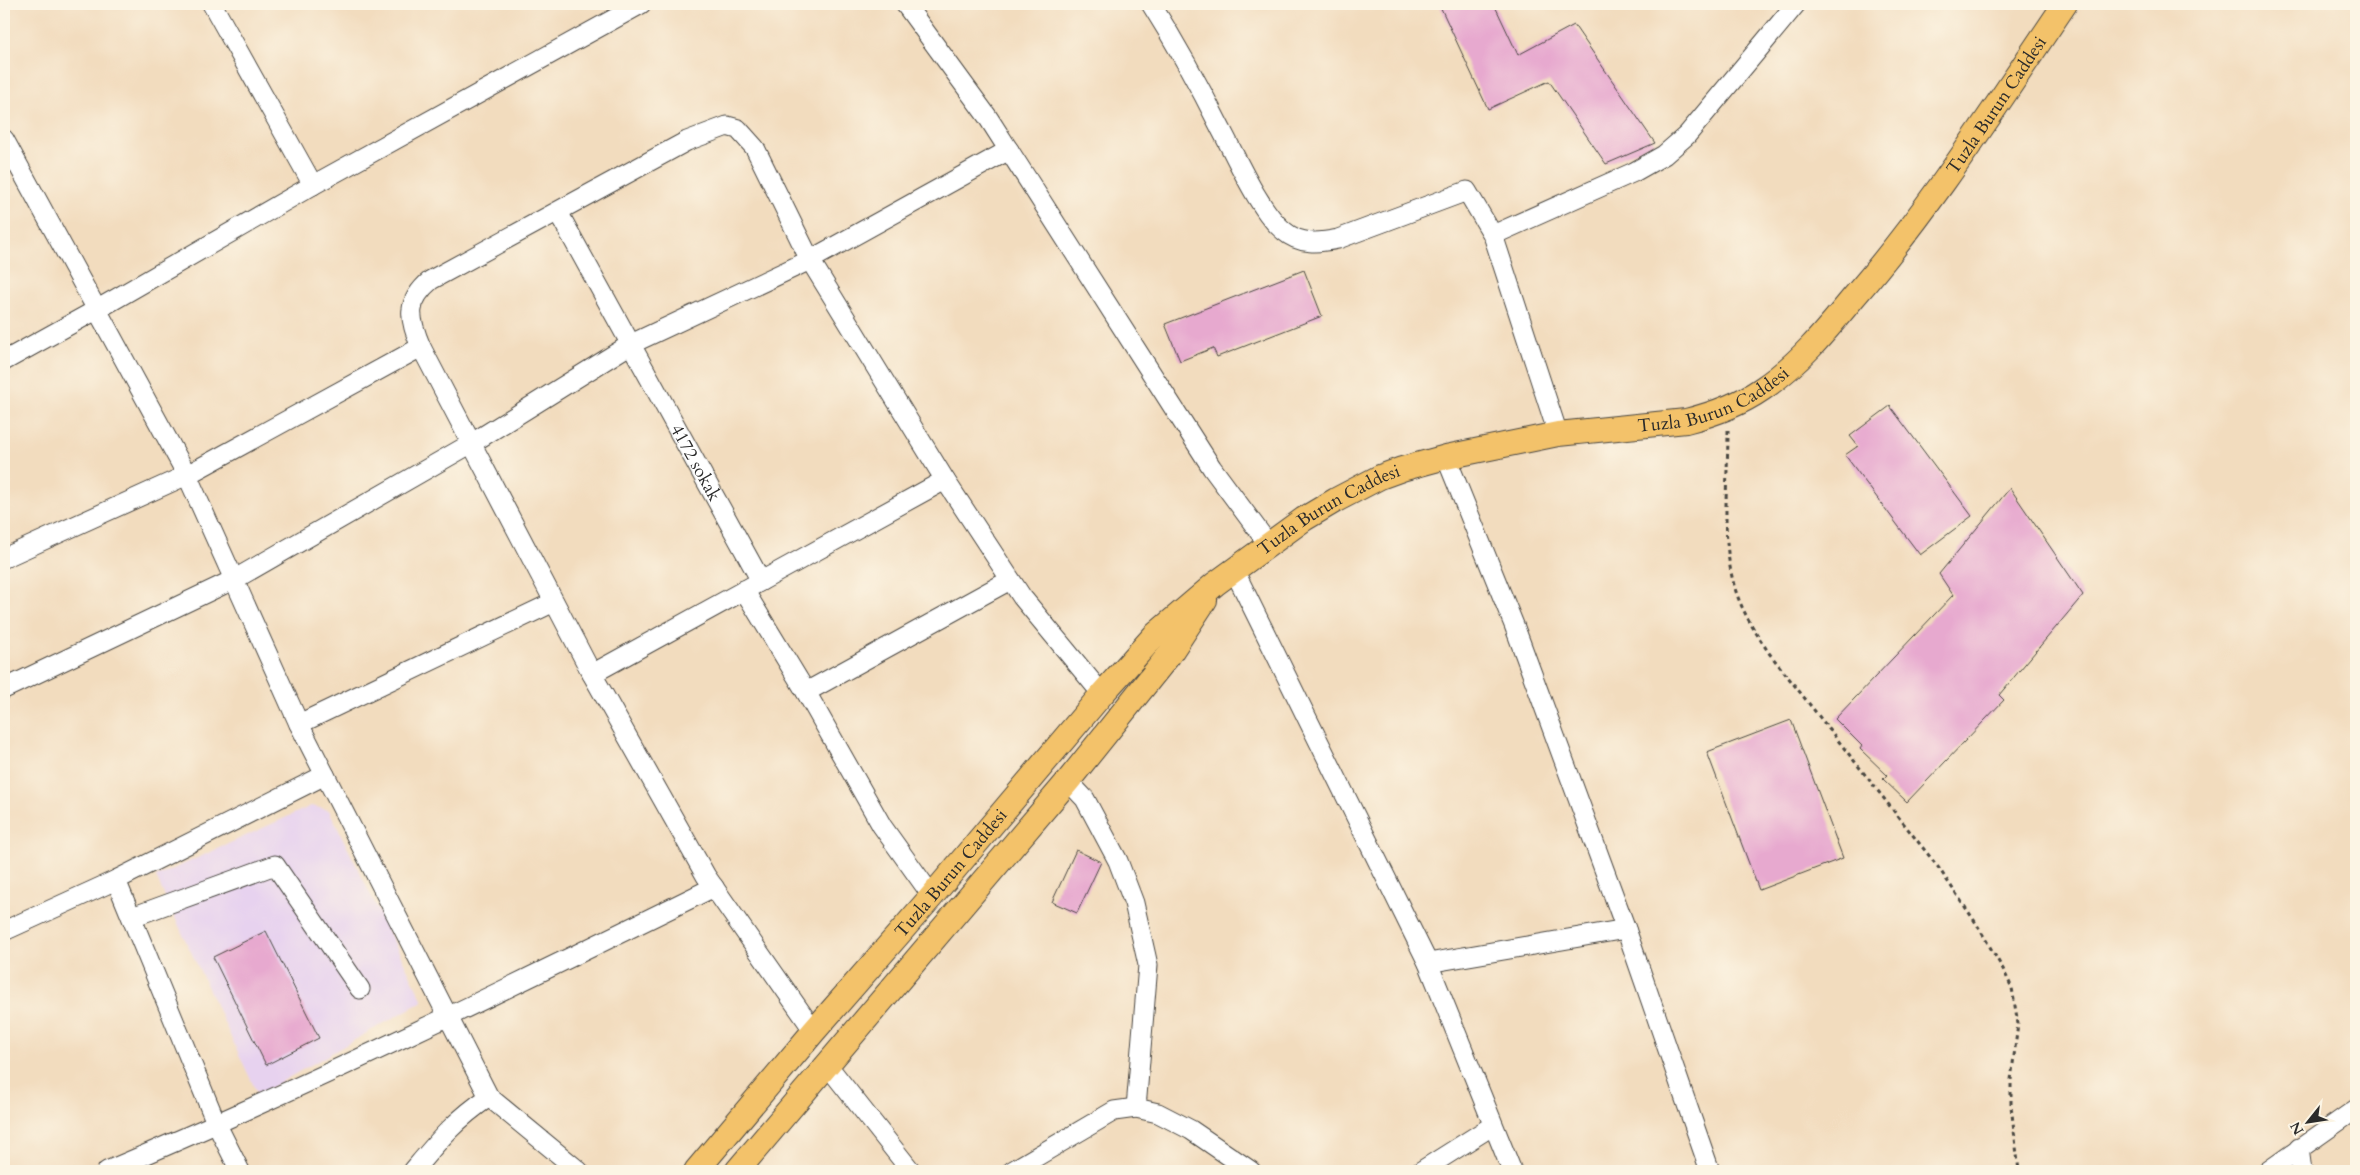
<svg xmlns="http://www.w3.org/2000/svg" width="2360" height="1175" viewBox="0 0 2360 1175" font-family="Cardo,serif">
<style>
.built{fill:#e7d2ef}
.building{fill:#e7a9cf}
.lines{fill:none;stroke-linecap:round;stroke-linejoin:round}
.minor-casing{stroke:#494641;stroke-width:21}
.major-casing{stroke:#494641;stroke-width:26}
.path{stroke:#494641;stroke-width:3;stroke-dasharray:4 4;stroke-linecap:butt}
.minor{stroke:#fff;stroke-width:19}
.major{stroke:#f3c26a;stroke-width:24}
.labels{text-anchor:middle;stroke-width:4.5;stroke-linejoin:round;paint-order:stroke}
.street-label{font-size:18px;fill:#2b2b2b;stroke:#fcf5e5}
</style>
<rect width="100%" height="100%" fill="#fcf5e5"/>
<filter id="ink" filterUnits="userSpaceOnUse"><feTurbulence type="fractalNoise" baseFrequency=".02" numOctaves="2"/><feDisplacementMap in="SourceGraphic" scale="10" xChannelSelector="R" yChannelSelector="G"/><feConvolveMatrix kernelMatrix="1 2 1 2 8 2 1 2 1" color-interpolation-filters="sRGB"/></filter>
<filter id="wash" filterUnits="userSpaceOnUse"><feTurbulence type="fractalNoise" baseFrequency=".0096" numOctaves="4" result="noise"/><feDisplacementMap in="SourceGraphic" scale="20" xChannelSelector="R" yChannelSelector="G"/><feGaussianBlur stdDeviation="1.12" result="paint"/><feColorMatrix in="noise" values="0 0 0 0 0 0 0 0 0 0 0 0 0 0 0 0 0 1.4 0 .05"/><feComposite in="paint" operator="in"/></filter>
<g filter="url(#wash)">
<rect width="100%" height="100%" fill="#f2dcbe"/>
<!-- built -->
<path class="built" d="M 311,806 L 329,810 L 423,1001 L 258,1095 L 156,877 Z"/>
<g id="blocks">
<!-- building -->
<g class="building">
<path d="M 1439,4 L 1494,4 L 1518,55 L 1574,25 L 1655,143 L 1606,164 L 1549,81 L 1488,109 Z"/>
<path d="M 1304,270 L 1322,316 L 1217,357 L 1213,348 L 1180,361 L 1165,324 Z"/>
<path d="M 1890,406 L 1972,516 L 1920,555 L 1845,455 L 1858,446 L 1850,436 Z"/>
<path d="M 2010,488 L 2083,595 L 1999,695 L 2004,700 L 1907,802 L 1883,779 L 1887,775 L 1860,749 L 1862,746 L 1835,719 L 1953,595 L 1939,574 Z"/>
<path d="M 1791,720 L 1843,858 L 1759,890 L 1707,752 Z"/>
<path d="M 1076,850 L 1101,862 L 1077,913 L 1052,902 Z"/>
<path d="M 266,931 L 319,1038 L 266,1065 L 213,957 Z"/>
</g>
</g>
</g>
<g filter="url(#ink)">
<use href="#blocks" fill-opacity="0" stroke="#494641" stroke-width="1"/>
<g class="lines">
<defs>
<g id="minor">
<path d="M 212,4 L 313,185"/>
<path d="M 905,4 L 987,116 L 1212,468 L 1269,545"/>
<path d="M 1151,4 C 1177,45 1200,87 1222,131 C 1237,159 1260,212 1284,231 C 1300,245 1319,243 1338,239 L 1467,191 L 1493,235 L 1558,434"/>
<path d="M 4,139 L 187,475 L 299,724 L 489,1097 L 579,1171"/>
<path id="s1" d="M 558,212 L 761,581"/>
<path d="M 1493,235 L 1634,172 L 1664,155 L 1687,135 L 1796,4"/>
<path d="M 4,361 L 98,309 L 313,185 L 641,4"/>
<path d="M 1446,457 L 1514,625 L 1626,929 L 1710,1171"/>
<path d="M 4,558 L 187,475 L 421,347"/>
<path d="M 1234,570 L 1428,963 L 1512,1171"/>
<path d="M 744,590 L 806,692 L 882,826 L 932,896"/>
<path d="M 592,674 L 945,480"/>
<path d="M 4,689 L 235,579 L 472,443 L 631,344 L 810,260 L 1009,150"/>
<path d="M 806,692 L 1010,580"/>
<path d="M 299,724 L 554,602"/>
<path d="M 1068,781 L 1085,799 L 1118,861 L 1134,903 L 1148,965 L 1136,1108"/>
<path d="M 116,880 L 217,1125 L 240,1171"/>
<path d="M 132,917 L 275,865 L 360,989"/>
<path d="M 4,931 L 116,880 L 325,775"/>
<path d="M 1428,963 L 1626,929"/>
<path d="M 814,1031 L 706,876 L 592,674 L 421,347 C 409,318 405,302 431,280 L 687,141 L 727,126 L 738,129 L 755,148 L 810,260 L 945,480 L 1022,597 L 1102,694"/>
<path d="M 828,1066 L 911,1171"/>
<path d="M 2299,1148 L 2302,1171"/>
<path d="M 107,1171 C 313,1084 513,986 714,887"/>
<path d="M 413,1171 C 439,1140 455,1120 489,1097"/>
<path d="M 1012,1171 L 1114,1111 L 1136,1108 L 1158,1113 L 1191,1130 L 1251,1171"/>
<path d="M 1421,1171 L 1492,1126"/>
<path d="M 2268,1171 L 2356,1109"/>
</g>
<g id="major">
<path id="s2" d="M 696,1171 L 814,1031 L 932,896 L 1102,694 L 1154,636 L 1215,584 L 1304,519 L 1336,500 L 1380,477 L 1402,469 L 1446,457 L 1558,434 L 1686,421 C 1714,414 1739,405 1762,389 C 1798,365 1826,331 1853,298 C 1932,207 1997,104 2065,4"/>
<path d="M 737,1171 L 1068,781 L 1169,655 L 1205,600"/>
</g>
</defs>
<!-- minor casing -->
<use href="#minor" class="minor-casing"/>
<!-- major casing -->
<use href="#major" class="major-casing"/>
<!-- path -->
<path class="path" d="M 1728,430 C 1728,479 1721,533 1733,581 C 1739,607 1754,630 1769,653 L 1938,867 L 1976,923 L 2003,969 L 2012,988 L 2018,1024 L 2011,1080 L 2011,1106 L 2019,1171"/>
<!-- minor -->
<use href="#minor" class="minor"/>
<!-- major -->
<use href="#major" class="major"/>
</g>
</g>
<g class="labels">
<!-- street labels -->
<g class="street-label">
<text dy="6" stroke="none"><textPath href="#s2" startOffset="1746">Tuzla Burun Caddesi</textPath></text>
<text dy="6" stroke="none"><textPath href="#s2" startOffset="1326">Tuzla Burun Caddesi</textPath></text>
<text dy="6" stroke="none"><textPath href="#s1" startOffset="286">4172 sokak</textPath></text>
<text dy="6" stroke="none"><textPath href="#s2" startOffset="921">Tuzla Burun Caddesi</textPath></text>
<text dy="6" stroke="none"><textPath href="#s2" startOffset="392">Tuzla Burun Caddesi</textPath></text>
</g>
</g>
<!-- margin -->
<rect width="2360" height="1175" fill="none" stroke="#fcf5e5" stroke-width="20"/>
<!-- north arrow -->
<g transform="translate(2308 1122) rotate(240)" stroke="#fcf5e5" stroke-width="4" paint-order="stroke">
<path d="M0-4L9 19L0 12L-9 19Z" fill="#2b2b2b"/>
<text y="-8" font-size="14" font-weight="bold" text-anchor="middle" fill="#2b2b2b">N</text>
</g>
</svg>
